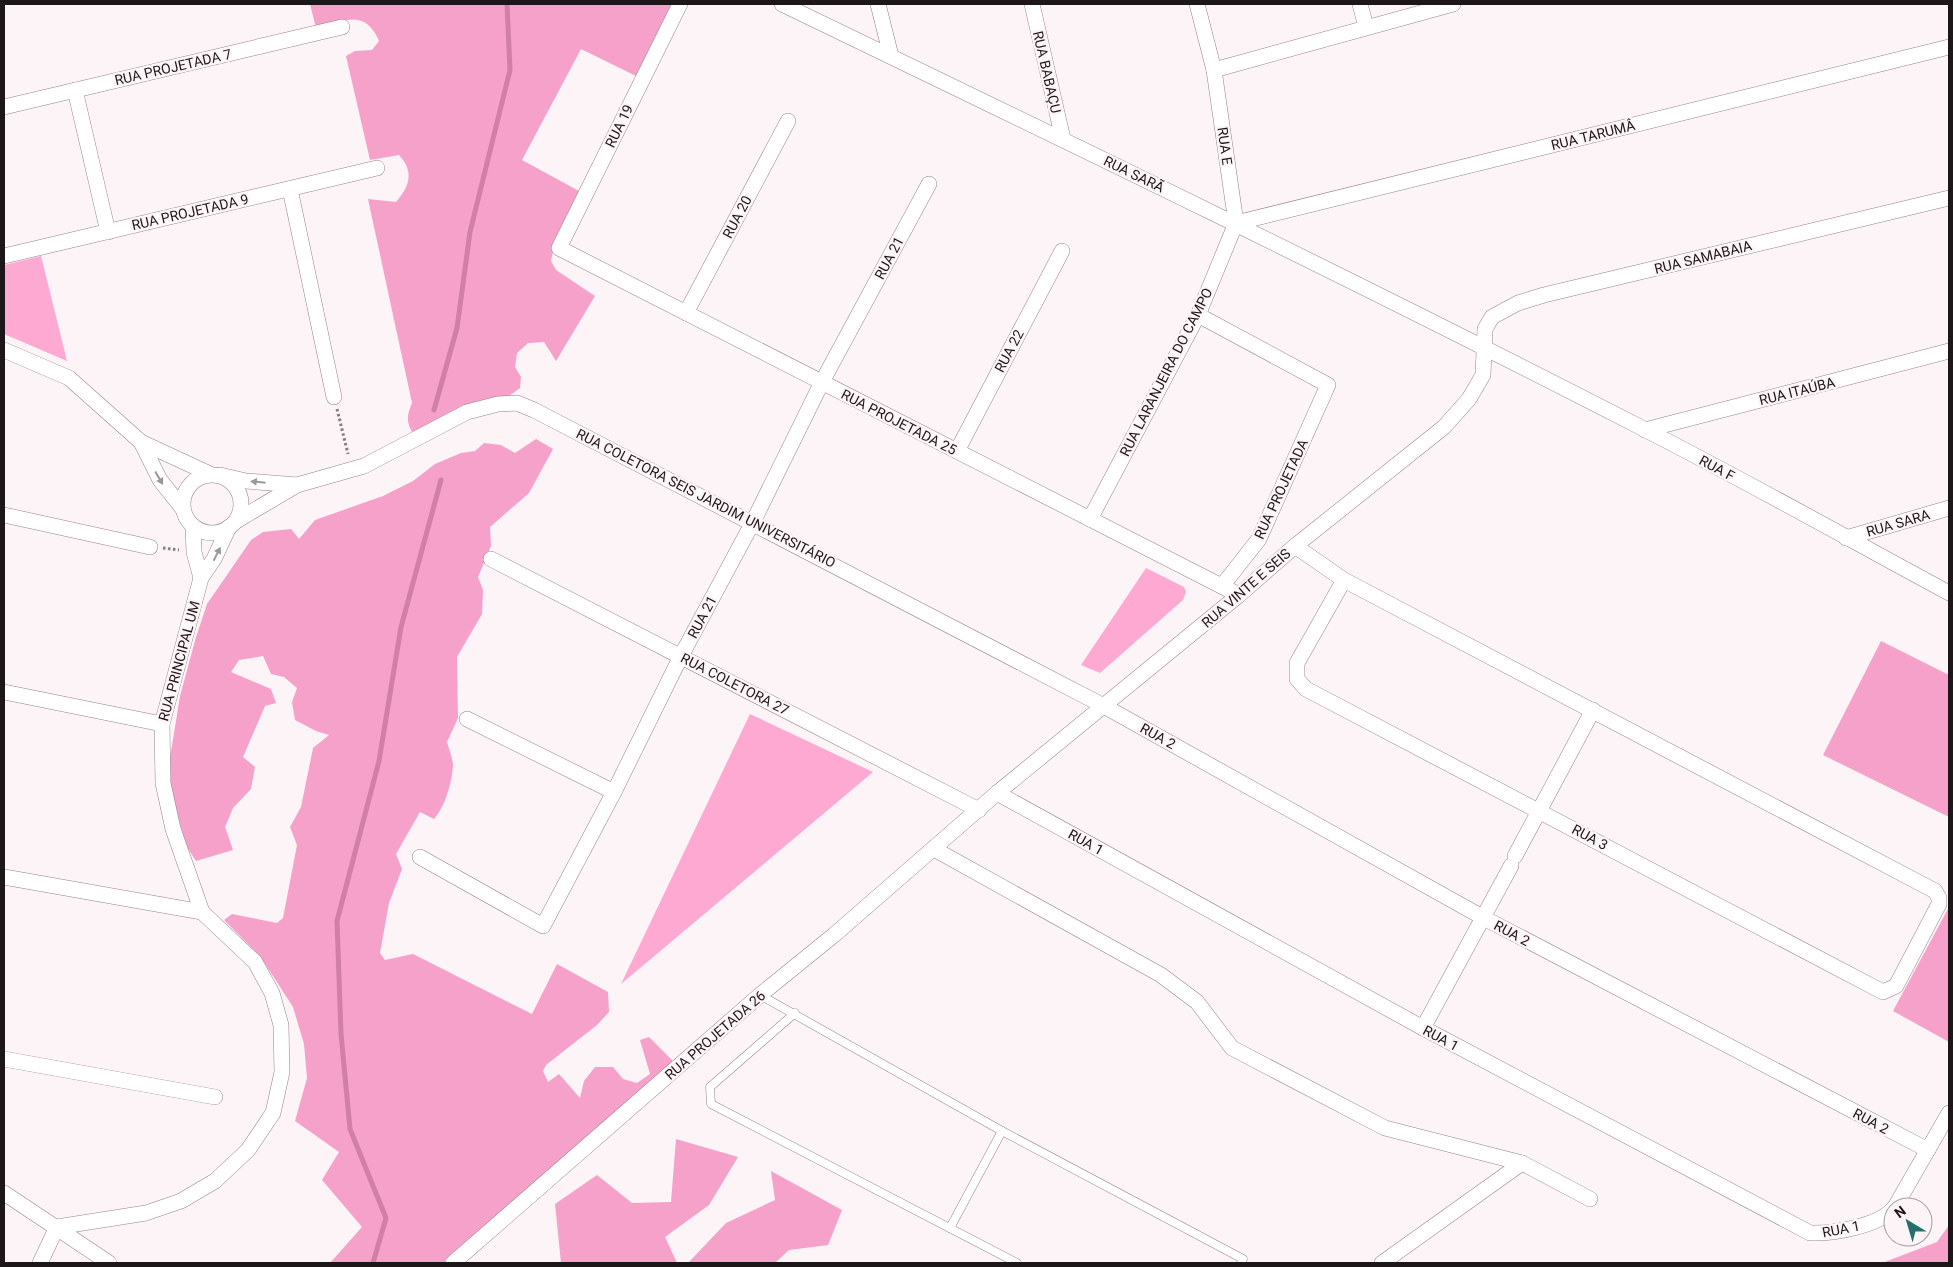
<svg xmlns="http://www.w3.org/2000/svg" width="1953" height="1267" viewBox="0 0 1953 1267" font-family="Roboto,sans-serif">
<style>
.green{fill:#fda9d1}
.forest{fill:#f6a1c9}
.lines{fill:none;stroke-linecap:round;stroke-linejoin:round}
.stream{stroke:#d07fa6;stroke-width:5}
.lane-casing{stroke:#96838b;stroke-width:9}
.street-casing{stroke:#96838b;stroke-width:16}
.path{stroke:#847d80;stroke-width:3;stroke-dasharray:2.5 2.5;stroke-linecap:butt}
.lane{stroke:#fff;stroke-width:8}
.street{stroke:#fff;stroke-width:15}
.oneway{fill:#9a9798}
.labels{text-anchor:middle;stroke-width:4.5;stroke-linejoin:round;paint-order:stroke}
.street-label{font-size:14px;fill:#1e171a;stroke:#fcf4f7}
</style>
<rect width="100%" height="100%" fill="#fcf4f7"/>
<!-- green -->
<g class="green">
<path d="M 41,256 L 67,361 L 4,334 L 4,265 Z"/>
<path d="M 1146,568 L 1184,587 L 1186,592 L 1183,600 L 1100,673 L 1081,665 Z"/>
<path d="M 750,714 L 873,772 L 621,984 Z"/>
</g>
<!-- forest -->
<g class="forest">
<path d="M 310,4 L 674,4 L 636,76 L 581,49 L 522,160 L 579,191 L 553,251 L 551,261 L 556,270 L 595,296 L 556,361 L 544,342 L 528,343 L 517,353 L 515,367 L 521,377 L 520,388 L 509,396 L 412,432 C 406,421 407,415 412,403 L 368,199 L 396,202 C 409,187 415,172 399,155 L 370,160 L 346,56 L 355,51 L 372,50 L 379,41 C 365,8 344,21 316,28 Z"/>
<path d="M 536,439 L 553,449 L 529,493 L 490,527 L 491,546 L 478,577 L 483,590 L 482,614 L 457,657 L 458,718 L 447,742 C 449,749 453,759 453,766 C 452,782 445,807 434,819 L 420,812 L 396,854 L 402,869 L 389,903 L 380,953 L 385,960 L 413,954 L 532,1014 L 557,964 L 608,992 L 609,1012 L 597,1025 L 546,1065 L 543,1071 L 548,1082 L 559,1074 L 580,1098 L 584,1081 L 595,1067 L 613,1067 L 623,1079 L 637,1083 L 650,1074 L 640,1040 L 649,1037 L 672,1060 L 673,1069 L 448,1263 L 330,1263 L 362,1227 L 322,1180 L 339,1152 L 295,1121 L 307,1078 L 304,1044 L 293,1007 L 260,956 L 224,920 L 232,914 L 277,923 L 283,918 L 297,845 L 290,827 L 301,807 L 313,748 L 329,735 L 316,731 L 295,720 L 292,702 L 297,688 L 284,677 L 271,674 L 263,656 L 239,660 L 231,672 L 271,689 L 276,703 L 265,706 L 243,757 L 255,767 L 251,789 L 233,808 L 225,827 L 233,850 L 196,861 L 187,847 L 172,797 L 169,764 L 180,696 L 196,637 L 207,604 L 251,540 L 263,532 L 291,529 L 299,539 L 315,520 L 383,496 L 413,481 L 435,464 L 461,453 L 475,451 L 484,443 L 501,445 L 515,453 Z"/>
<path d="M 1881,641 L 1949,675 L 1949,817 L 1823,755 Z"/>
<path d="M 1949,907 L 1949,1042 L 1893,1011 Z"/>
<path d="M 676,1139 L 738,1157 L 709,1205 L 665,1237 L 677,1263 L 561,1263 L 555,1204 L 597,1175 L 632,1203 L 671,1202 Z"/>
<path d="M 771,1171 L 842,1210 L 828,1245 L 789,1250 L 775,1263 L 688,1263 L 726,1223 L 775,1200 Z"/>
<path d="M 1949,1225 L 1949,1263 L 1882,1263 L 1937,1242 Z"/>
</g>
<g class="lines">
<!-- stream -->
<g class="stream">
<path d="M 434,410 L 457,328 L 470,232 L 510,70 L 507,4"/>
<path d="M 373,1263 L 386,1218 L 350,1129 L 341,1034 L 337,921 L 379,761 L 401,627 L 441,480"/>
</g>
<defs>
<g id="lane">
<path d="M 760,995 L 1002,1131 L 1243,1259 L 1241,1263"/>
<path d="M 795,1013 L 710,1087 L 711,1104 L 1017,1263"/>
<path d="M 950,1228 L 1002,1131"/>
</g>
<g id="street">
<path d="M 680,4 L 559,248 L 1239,595"/>
<path d="M 782,4 C 1070,143 1358,282 1642,428 C 1746,481 1847,538 1949,593"/>
<path d="M 878,4 L 891,56"/>
<path d="M 1032,4 L 1063,139"/>
<path d="M 1197,4 L 1214,70 L 1236,223"/>
<path d="M 1360,4 L 1366,27"/>
<path d="M 1214,70 L 1453,4"/>
<path d="M 75,90 L 108,232"/>
<path d="M 4,107 L 342,27"/>
<path d="M 290,189 L 334,397"/>
<path d="M 1236,223 L 1949,47"/>
<path d="M 4,256 L 377,168"/>
<path d="M 686,313 L 788,121"/>
<path d="M 1198,315 L 1328,385 L 1259,539 L 1222,586"/>
<path d="M 4,350 L 69,378 L 141,442 L 210,474"/>
<path d="M 1645,430 L 1949,351"/>
<path d="M 141,442 L 160,480 L 183,509"/>
<path d="M 957,451 L 1062,251"/>
<circle cx="212" cy="504" r="29"/>
<path d="M 220,475 L 246,481 L 297,485 L 364,466 L 467,412 L 498,404 L 517,403 L 534,410 L 1102,705 L 1484,918 L 1928,1150"/>
<path d="M 4,515 L 150,547"/>
<path d="M 1090,519 L 1198,315 L 1236,223"/>
<path d="M 236,521 L 297,485"/>
<path d="M 193,526 L 194,552 L 201,578"/>
<path d="M 1846,538 L 1949,508"/>
<path d="M 1295,546 L 1344,580 L 1935,891 L 1939,898 L 1939,904 L 1896,986 L 1883,992 L 1306,689 L 1297,679 L 1297,663 L 1344,580"/>
<path d="M 491,559 L 979,810"/>
<path d="M 4,692 L 162,724"/>
<path d="M 467,719 L 614,792"/>
<path d="M 997,793 L 1423,1028 L 1810,1233 C 1833,1234 1878,1226 1893,1209"/>
<path d="M 934,849 L 1161,975 L 1197,1002 L 1232,1048 L 1385,1128 L 1522,1163 L 1590,1199"/>
<path d="M 1515,856 L 1593,710"/>
<path d="M 420,857 L 543,926 L 614,792 L 681,656 L 753,522 L 822,382 L 929,184"/>
<path d="M 4,877 L 202,912"/>
<path d="M 1423,1028 L 1511,866"/>
<path d="M 4,1059 L 215,1097"/>
<path d="M 4,1193 L 109,1263"/>
<path d="M 1895,1207 L 1949,1113"/>
<path d="M 57,1227 L 146,1213 L 181,1201 L 215,1181 L 248,1150 L 273,1113 L 282,1072 L 281,1025 L 272,993 L 255,962 L 202,912 L 173,829 L 163,783 L 162,724 L 201,578 L 214,559 L 229,527"/>
<path d="M 40,1263 L 57,1227"/>
<path d="M 453,1263 L 760,995 L 834,935 L 997,793 L 1239,595 L 1295,546 L 1444,427 L 1469,399 L 1483,375 L 1485,329 L 1492,317 L 1518,303 L 1544,295 L 1949,198"/>
<path d="M 1382,1263 L 1522,1163"/>
</g>
</defs>
<!-- lane casing -->
<use href="#lane" class="lane-casing"/>
<!-- street casing -->
<use href="#street" class="street-casing"/>
<!-- path -->
<g class="path">
<path d="M 337,409 L 348,454"/>
<path d="M 163,548 L 179,550"/>
</g>
<!-- lane -->
<use href="#lane" class="lane"/>
<!-- street -->
<use href="#street" class="street"/>
</g>
<!-- one-way arrows -->
<defs><path id="oneway-solid" d="M-6-.8H1V-3.2L6.5 0L1 3.2V.8H-6Z" transform="scale(1.25)"/></defs>
<g class="oneway">
<use href="#oneway-solid" transform="translate(159 478) rotate(60)"/>
<use href="#oneway-solid" transform="translate(258 482) rotate(-174)"/>
<use href="#oneway-solid" transform="translate(217 554) rotate(-63)"/>
</g>
<g class="labels">
<!-- street labels -->
<g class="street-label">
<text transform="translate(173 67) rotate(-13)" y="5">RUA PROJETADA 7</text>
<text transform="translate(1047 72) rotate(77)" y="5">RUA BABAÇU</text>
<text transform="translate(619 126) rotate(-64)" y="5">RUA 19</text>
<text transform="translate(1593 135) rotate(-14)" y="5">RUA TARUMÂ</text>
<text transform="translate(1225 146) rotate(82)" y="5">RUA E</text>
<text transform="translate(1134 174) rotate(26)" y="5">RUA SARÃ</text>
<text transform="translate(190 212) rotate(-13)" y="5">RUA PROJETADA 9</text>
<text transform="translate(737 217) rotate(-62)" y="5">RUA 20</text>
<text transform="translate(1703 257) rotate(-14)" y="5">RUA SAMABAIA</text>
<text transform="translate(889 258) rotate(-62)" y="5">RUA 21</text>
<text transform="translate(1009 351) rotate(-62)" y="5">RUA 22</text>
<text transform="translate(1166 372) rotate(-63)" y="5">RUA LARANJEIRA DO CAMPO</text>
<text transform="translate(1797 391) rotate(-14)" y="5">RUA ITAÚBA</text>
<text transform="translate(899 422) rotate(27)" y="5">RUA PROJETADA 25</text>
<text transform="translate(1717 468) rotate(28)" y="5">RUA F</text>
<text transform="translate(1281 489) rotate(-65)" y="5">RUA PROJETADA</text>
<text transform="translate(706 498) rotate(27)" y="5">RUA COLETORA SEIS JARDIM UNIVERSITÁRIO</text>
<text transform="translate(1898 523) rotate(-16)" y="5">RUA SARA</text>
<text transform="translate(1246 588) rotate(-41)" y="5">RUA VINTE E SEIS</text>
<text transform="translate(702 617) rotate(-62)" y="5">RUA 21</text>
<text transform="translate(179 661) rotate(-75)" y="5">RUA PRINCIPAL UM</text>
<text transform="translate(735 684) rotate(27)" y="5">RUA COLETORA 27</text>
<text transform="translate(1158 736) rotate(29)" y="5">RUA 2</text>
<text transform="translate(1590 837) rotate(28)" y="5">RUA 3</text>
<text transform="translate(1086 842) rotate(29)" y="5">RUA 1</text>
<text transform="translate(1512 933) rotate(28)" y="5">RUA 2</text>
<text transform="translate(715 1035) rotate(-41)" y="5">RUA PROJETADA 26</text>
<text transform="translate(1441 1038) rotate(28)" y="5">RUA 1</text>
<text transform="translate(1871 1121) rotate(28)" y="5">RUA 2</text>
<text transform="translate(1841 1229) rotate(-11)" y="5">RUA 1</text>
</g>
</g>
<!-- border -->
<rect width="1953" height="1267" fill="none" stroke="#1e171a" stroke-width="10"/>
<!-- north arrow -->
<g transform="translate(1908 1222) rotate(322)"><circle r="24" fill="#fcf4f7" stroke="#a39c9f"/>
<path d="M0-4L9 19L0 12L-9 19Z" fill="#25706d"/>
<text y="-8" font-size="14" font-weight="bold" text-anchor="middle" fill="#1e171a">N</text>
</g>
</svg>
